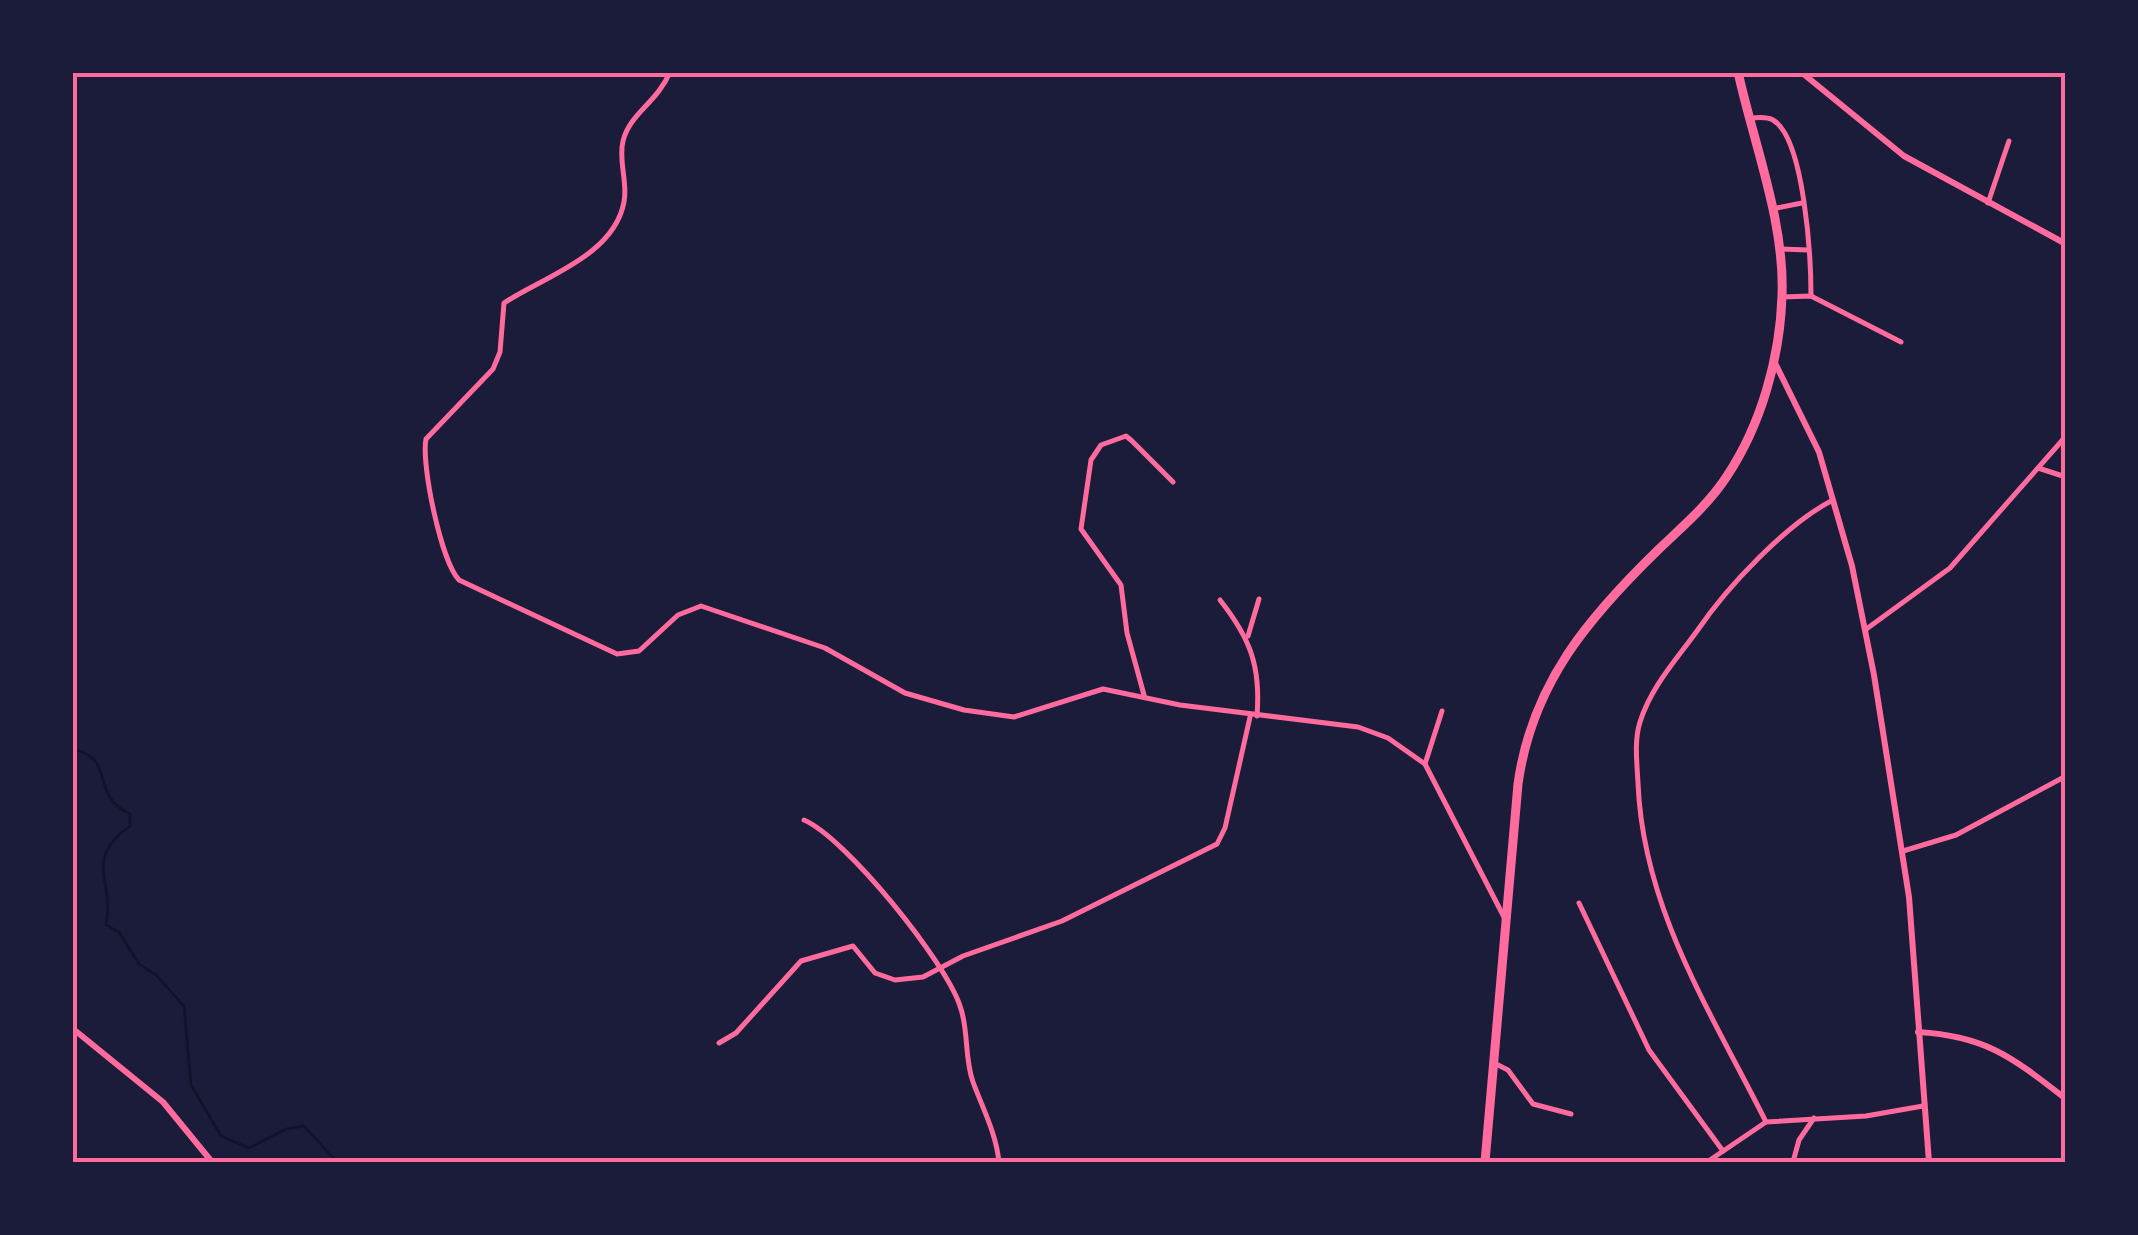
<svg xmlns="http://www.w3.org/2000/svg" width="2138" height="1235" viewBox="0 0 2138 1235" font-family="Raleway,sans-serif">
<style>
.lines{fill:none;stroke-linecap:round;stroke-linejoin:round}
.stream{stroke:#12122b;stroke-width:2.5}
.minor{stroke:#ff6b9d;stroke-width:5}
.tertiary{stroke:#ff6b9d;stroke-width:6}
.trunk{stroke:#ff6b9d;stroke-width:9}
.neatline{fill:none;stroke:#ff6b9d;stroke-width:4}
</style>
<rect width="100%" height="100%" fill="#1b1b3a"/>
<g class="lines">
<!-- stream -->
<path class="stream" d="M 72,749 C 118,759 88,794 130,814 L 130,826 C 82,861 115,879 106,925 L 119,932 L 139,964 L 156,975 L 184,1006 L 191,1085 L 221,1136 L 249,1148 L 286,1129 L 304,1126 L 337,1162"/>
<!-- minor -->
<g class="minor">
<path d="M 670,72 C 657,103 630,113 623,141 C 618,162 628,181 624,202 C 614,256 543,277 504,303 L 500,352 L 493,369 L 426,439 C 421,464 441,561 459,580 L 617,654 L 639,651 L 678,615 L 701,606 L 825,648 L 905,693 L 964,710 L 1014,717 L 1103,689 L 1180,705 L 1358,727 L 1388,738 L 1425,764 L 1505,919"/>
<path d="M 1750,118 C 1757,118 1766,116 1773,120 C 1805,139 1811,261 1811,296"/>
<path d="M 1988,203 L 2009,141"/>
<path d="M 1772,209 L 1802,203"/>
<path d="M 1781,249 L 1808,250"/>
<path d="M 1782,297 L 1811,296 L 1901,342"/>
<path d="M 2038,468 L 2066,477"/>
<path d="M 1220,600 C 1250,638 1261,666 1257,716"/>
<path d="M 1865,630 L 1950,568 L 2066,436"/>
<path d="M 1248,636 L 1259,599"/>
<path d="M 1144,695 L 1127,633 L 1121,585 L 1081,529 L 1091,460 L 1101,445 L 1126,436 L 1132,441 L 1173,482"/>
<path d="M 1425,764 L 1442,711"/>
<path d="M 804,820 C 846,838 945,961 960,1006 C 969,1030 964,1057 973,1082 C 983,1109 996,1133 999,1162"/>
<path d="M 1903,851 L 1956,835 L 2066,776"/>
<path d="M 1579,903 L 1649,1050 L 1723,1151"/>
<path d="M 719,1043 L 736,1033 L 801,961 L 853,946 L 875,973 L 895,980 L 923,977 L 963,956 L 1062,921 L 1217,844 L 1225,828 L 1250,717"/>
<path d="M 1496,1064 L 1508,1070 L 1533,1104 L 1571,1114"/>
<path d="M 1766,1122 C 1711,1012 1643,909 1638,783 C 1637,763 1634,741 1640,722 C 1651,687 1676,660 1697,631 C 1727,587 1786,524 1833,500"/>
<path d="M 1707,1162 L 1766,1122 L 1866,1116 L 1923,1106"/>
<path d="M 1793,1162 L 1799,1140 L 1814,1118"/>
</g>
<!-- tertiary -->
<g class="tertiary">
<path d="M 1801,72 L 1904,156 L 2066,244"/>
<path d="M 1774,361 L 1819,452 L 1852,566 L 1874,675 L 1909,897 L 1929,1162"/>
<path d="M 72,1028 L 163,1102 L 212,1162"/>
<path d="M 1918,1032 C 1987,1036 2013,1058 2066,1099"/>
</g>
<!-- trunk -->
<path class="trunk" d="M 1485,1162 L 1518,784 C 1532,683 1589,617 1659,549 C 1683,526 1709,504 1727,476 C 1761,425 1780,358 1782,296 C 1785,222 1754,145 1738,72"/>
</g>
<!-- border -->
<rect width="2138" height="1235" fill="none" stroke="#1b1b3a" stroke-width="150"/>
<rect x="75" y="75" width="1988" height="1085" class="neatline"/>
</svg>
